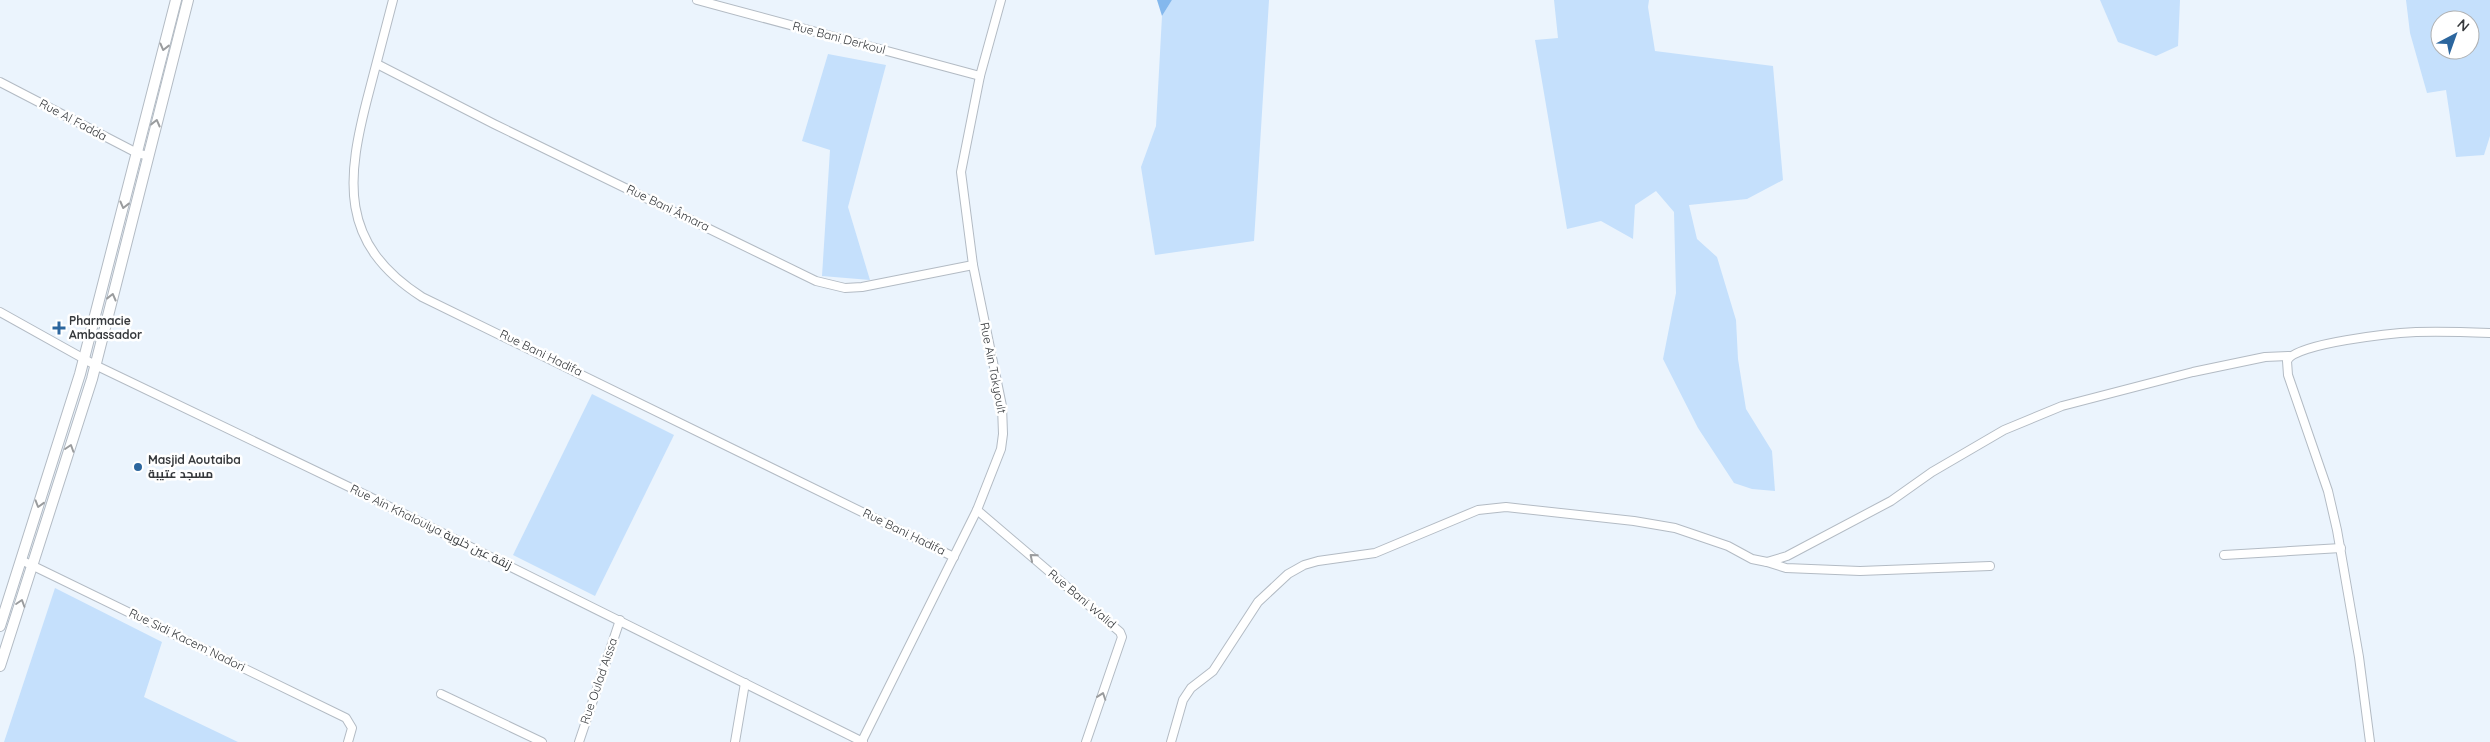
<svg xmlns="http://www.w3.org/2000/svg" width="2490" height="742" viewBox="0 0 2490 742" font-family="Quicksand,Cairo,sans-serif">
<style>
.green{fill:#c5e0fc;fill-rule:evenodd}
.forest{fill:#84b8ed}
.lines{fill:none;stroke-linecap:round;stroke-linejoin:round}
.street-casing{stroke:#b3bbc4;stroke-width:10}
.secondary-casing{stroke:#b3bbc4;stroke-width:12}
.street{stroke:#fff;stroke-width:8}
.secondary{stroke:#fff;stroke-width:10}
.oneway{stroke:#9a9c9e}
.poi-dot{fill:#2c669e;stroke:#fff;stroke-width:2}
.labels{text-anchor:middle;stroke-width:5;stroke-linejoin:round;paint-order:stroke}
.street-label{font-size:12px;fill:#36393c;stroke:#fff}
.poi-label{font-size:12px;font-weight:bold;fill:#36393c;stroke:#fff;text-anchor:start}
</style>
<rect width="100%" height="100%" fill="#ebf4fd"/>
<!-- green -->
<g class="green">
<path d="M 1172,0 L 1269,0 L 1254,241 L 1155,255 L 1141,167 L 1156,126 L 1162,16 Z"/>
<path d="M 1554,0 L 1649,0 L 1648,7 L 1655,51 L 1773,66 L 1783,180 L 1747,199 L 1689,205 L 1697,239 L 1717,257 L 1736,320 L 1738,359 L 1746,409 L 1772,451 L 1775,491 L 1752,489 L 1734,483 L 1698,428 L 1663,359 L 1676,293 L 1674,212 L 1656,191 L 1635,205 L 1633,239 L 1601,221 L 1567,229 L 1535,40 L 1558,38 Z"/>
<path d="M 2100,0 L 2180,0 L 2178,46 L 2156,56 L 2118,42 Z"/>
<path d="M 2406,0 L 2490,0 L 2490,136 L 2484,155 L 2456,157 L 2446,90 L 2427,93 L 2410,33 ZM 2440,20 L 2470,20 L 2470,50 L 2440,50 Z"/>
<path d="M 828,54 L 886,65 L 848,207 L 870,280 L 822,276 L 830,150 L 802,141 Z"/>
<path d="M 592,394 L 674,435 L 595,596 L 513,555 Z"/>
<path d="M 55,588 L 162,642 L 144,697 L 238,742 L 4,742 Z"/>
</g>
<!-- forest -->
<path class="forest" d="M 1157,0 L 1172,0 L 1162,16 Z"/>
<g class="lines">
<defs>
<g id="street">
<path d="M 393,0 C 385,31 377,62 369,92 C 346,179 338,243 422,297 L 954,557"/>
<path d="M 697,0 L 980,76"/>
<path d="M 377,64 L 494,124 L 816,281 L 845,288 L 862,287 L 973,265"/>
<path d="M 0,82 L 137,153 L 148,156"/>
<path d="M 0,312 L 95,365 L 370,497 L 863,742"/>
<path d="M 977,510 L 1120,632 L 1122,637 L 1086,742"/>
<path d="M 2224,555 L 2341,548"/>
<path d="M 21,560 L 346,718 L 352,728 L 348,742"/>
<path d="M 1767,562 L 1786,568 L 1860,571 L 1990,566"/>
<path d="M 441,694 L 542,742"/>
<path d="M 862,741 L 977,510 L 1001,449 L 1003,434 L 1002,406 L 973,265 L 961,172 L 980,76 L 1001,0"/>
<path d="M 579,742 L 620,620"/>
<path d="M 735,742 L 745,683"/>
<path d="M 1171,742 L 1183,700 L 1191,688 L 1213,671 L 1258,602 L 1288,574 L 1304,565 L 1318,561 L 1375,553 L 1478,510 L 1506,507 L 1634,521 L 1675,528 L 1728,546 L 1752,559 L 1767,562 L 1787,556 L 1891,501 L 1932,472 L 2004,430 L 2062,406 L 2193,372 L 2265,357 L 2289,356"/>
<path d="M 2370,742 L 2359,657 L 2337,530 L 2328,491 L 2288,375 L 2287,361 C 2294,343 2395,333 2416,332 C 2441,331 2466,332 2490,333"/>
</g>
<g id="secondary">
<path d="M 0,626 L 80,374 L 176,0"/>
<path d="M 0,666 L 92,379 L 188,0"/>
</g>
</defs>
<!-- street casing -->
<use href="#street" class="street-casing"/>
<!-- secondary casing -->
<use href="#secondary" class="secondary-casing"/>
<!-- street -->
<use href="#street" class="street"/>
<!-- secondary -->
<use href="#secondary" class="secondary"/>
</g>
<!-- one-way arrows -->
<defs><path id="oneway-chevron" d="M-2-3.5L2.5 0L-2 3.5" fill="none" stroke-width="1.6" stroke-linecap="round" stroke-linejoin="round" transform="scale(1.25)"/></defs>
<g class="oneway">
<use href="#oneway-chevron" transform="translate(164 47) rotate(104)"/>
<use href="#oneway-chevron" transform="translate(156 123) rotate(-76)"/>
<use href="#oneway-chevron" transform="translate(124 205) rotate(104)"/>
<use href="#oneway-chevron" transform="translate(112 297) rotate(-76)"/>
<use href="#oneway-chevron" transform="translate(70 448) rotate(-72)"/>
<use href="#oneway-chevron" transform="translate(39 504) rotate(107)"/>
<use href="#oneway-chevron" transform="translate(1033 557) rotate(-140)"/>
<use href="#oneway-chevron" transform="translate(21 603) rotate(-72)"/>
<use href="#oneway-chevron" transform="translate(1102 696) rotate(-71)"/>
</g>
<!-- markers -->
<g class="poi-dot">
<path d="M56.5 320.5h5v5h5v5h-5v5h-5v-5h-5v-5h5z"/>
<circle cx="138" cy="467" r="5"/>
</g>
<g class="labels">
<!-- street labels -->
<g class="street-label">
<text transform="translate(839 38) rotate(15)" y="4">Rue Bani Derkoul</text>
<text transform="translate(73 120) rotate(28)" y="4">Rue Al Fadda</text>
<text transform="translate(668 208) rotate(26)" y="4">Rue Bani Âmara</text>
<text transform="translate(541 353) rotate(26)" y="4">Rue Bani Hadifa</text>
<text transform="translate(993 368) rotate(79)" y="4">Rue Ain Takyoult</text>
<text transform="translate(431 527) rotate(26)" y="4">Rue Ain Khalouiya زنقة عين خلوية</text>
<text transform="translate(904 532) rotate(26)" y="4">Rue Bani Hadifa</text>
<text transform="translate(1082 599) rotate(40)" y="4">Rue Bani Walid</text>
<text transform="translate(187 640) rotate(26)" y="4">Rue Sidi Kacem Nadori</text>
<text transform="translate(599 681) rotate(-71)" y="4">Rue Oulad Aissa</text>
</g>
<!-- poi labels -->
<g class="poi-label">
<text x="69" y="325">Pharmacie<tspan x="69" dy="14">Ambassador</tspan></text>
<text x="148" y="464">Masjid Aoutaiba<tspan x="148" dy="14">مسجد عتيبة</tspan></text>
</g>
</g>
<!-- north arrow -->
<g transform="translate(2455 35) rotate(41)"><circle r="24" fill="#ffffff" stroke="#afb0b1"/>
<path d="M0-4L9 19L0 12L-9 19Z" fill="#2c669e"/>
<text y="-8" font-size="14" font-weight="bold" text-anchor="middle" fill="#36393c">N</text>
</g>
</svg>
